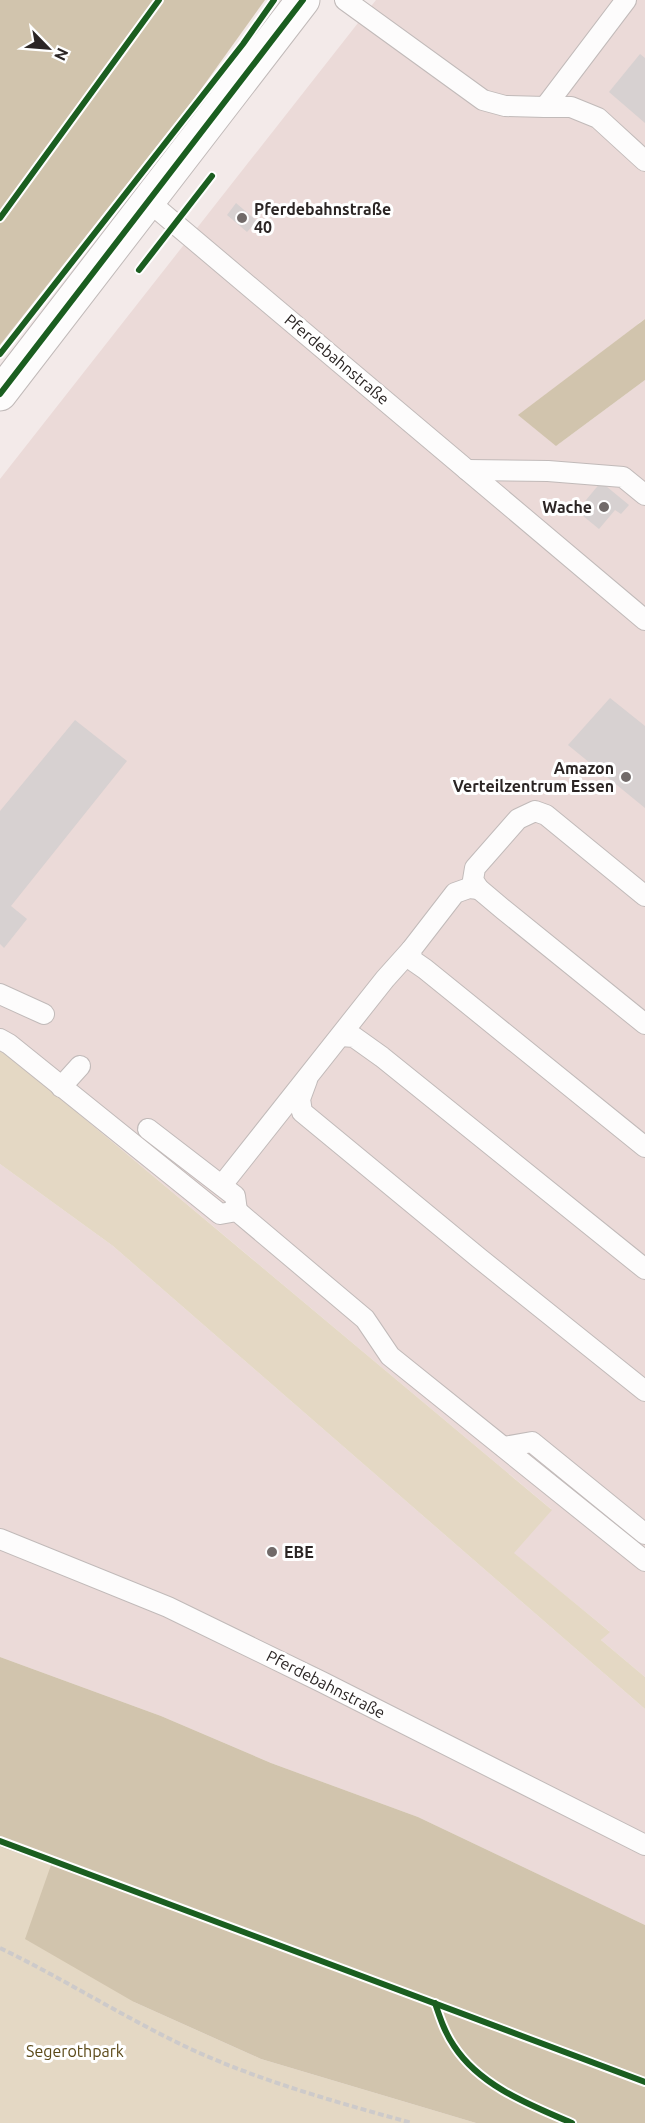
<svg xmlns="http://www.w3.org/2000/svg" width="645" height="2123" viewBox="0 0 645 2123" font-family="Ubuntu,sans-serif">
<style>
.built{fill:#ebdad8}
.green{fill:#e4d8c4}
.forest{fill:#d1c4ad}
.building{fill:#d7d1d1}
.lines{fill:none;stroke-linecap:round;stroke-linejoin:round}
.service-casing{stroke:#c1bab9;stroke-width:22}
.tertiary-casing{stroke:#c1bab9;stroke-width:35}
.path{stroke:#cdcaca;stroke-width:4;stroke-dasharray:6 3;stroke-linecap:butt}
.service{stroke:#fdfcfc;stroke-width:20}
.tertiary{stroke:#fdfcfc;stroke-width:33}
.cycleway-casing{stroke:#fff;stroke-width:10}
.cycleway{stroke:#1b5e20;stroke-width:6}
.poi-dot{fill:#716a69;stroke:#fff;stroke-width:2}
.labels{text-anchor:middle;stroke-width:6;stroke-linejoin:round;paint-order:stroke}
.poi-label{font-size:16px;font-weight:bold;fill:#2b2524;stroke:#fff;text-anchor:start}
.street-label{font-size:16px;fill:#2b2524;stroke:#fff}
.park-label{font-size:16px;fill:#5b4918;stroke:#fff}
</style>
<rect width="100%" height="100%" fill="#f3eae9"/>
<!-- built -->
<g class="built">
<path d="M 376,0 L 645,0 L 645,319 L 639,323 L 556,446 L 645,380 L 645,1677 L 601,1640 L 609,1631 L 513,1553 L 551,1509 L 5,1052 L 0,1051 L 0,479 Z"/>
<path d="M 0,1164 L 113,1246 L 645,1709 L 645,1925 L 418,1817 L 271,1763 L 161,1716 L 0,1657 Z"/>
</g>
<!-- green -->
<g class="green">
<path d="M 0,1051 L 5,1052 L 552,1510 L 514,1553 L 610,1632 L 601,1640 L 645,1677 L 645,1709 L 113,1246 L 0,1164 Z"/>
<path d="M 0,1847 L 51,1865 L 134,2002 L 261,2059 L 476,2123 L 0,2123 Z"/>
</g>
<!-- forest -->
<g class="forest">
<path d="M 0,0 L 265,0 L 194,99 L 0,345 Z"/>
<path d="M 645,319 L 645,380 L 556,446 L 518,415 Z"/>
<path d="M 0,1657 L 161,1716 L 271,1763 L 418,1817 L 645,1925 L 645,2123 L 476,2123 L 261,2059 L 134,2002 L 25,1939 L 51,1865 L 0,1847 Z"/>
</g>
<!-- building -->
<g class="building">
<path d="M 640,54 L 645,58 L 645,123 L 609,92 Z"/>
<path d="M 236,203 L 257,221 L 247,232 L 227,215 Z"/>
<path d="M 601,482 L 629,505 L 621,514 L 615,510 L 599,529 L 577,511 Z"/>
<path d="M 610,698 L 645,726 L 645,808 L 568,745 Z"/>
<path d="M 75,720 L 127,761 L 11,906 L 27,919 L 4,948 L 0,944 L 0,811 Z"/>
</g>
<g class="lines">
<defs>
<g id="service">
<path d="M 345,0 L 483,100 L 505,106 L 545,107 L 626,0"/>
<path d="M 545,107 L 571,107 L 598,118 L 645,161"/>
<path d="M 148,201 L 645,620"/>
<path d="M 467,470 L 548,471 L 623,477 L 645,495"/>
<path d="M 479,889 L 469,888 L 455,893 L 411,950 L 412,960 L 425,969 L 645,1147"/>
<path d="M 645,896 L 546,815 L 535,811 L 518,819 L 475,868 L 473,880 L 479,889 L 504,910 L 645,1024"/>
<path d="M 0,994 L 44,1014"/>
<path d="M 341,1036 L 354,1037 L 382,1057 L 645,1269"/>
<path d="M 0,1039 L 9,1044 L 220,1214 L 237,1211 L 365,1319 L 390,1356 L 645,1561"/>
<path d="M 307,1080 L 300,1099 L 302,1112 L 479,1258 L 645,1391"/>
<path d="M 61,1087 L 80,1066"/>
<path d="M 148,1129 L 235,1196 L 237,1211"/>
<path d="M 222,1185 L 385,979 L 411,950"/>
<path d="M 504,1447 L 532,1442 L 645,1534"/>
<path d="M 0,1539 L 168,1607 L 322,1682 L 645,1845"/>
</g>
<path id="tertiary" d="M 0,394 L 303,0"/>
</defs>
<!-- service casing -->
<use href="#service" class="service-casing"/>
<!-- tertiary casing -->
<use href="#tertiary" class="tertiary-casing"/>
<!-- path -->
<path class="path" d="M 0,1948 C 66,1980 128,2020 195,2051 C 264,2082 339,2103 412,2123"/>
<!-- service -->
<use href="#service" class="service"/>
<!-- tertiary -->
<use href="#tertiary" class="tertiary"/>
<defs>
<g id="cycleway">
<path d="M 0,218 L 159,0"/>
<path d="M 139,270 L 212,176"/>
<path d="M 0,354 L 243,44 L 274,0"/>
<path d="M 0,394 L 303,0"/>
<path d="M 0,1841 L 645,2082"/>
<path d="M 435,2003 C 440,2018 445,2033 454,2046 C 480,2086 530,2105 572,2123"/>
</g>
</defs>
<!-- cycleway casing -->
<use href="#cycleway" class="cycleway-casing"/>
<!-- cycleway -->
<use href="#cycleway" class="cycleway"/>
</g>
<!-- markers -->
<g class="poi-dot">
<circle cx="242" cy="218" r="6"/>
<circle cx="604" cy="507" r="6"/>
<circle cx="626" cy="777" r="6"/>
<circle cx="272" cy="1552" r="6"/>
</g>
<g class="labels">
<!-- poi labels -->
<g class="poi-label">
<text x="254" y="215">Pferdebahnstraße<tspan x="254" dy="18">40</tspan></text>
<text x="592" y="513" text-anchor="end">Wache</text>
<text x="614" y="774" text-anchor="end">Amazon<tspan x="614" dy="18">Verteilzentrum Essen</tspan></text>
<text x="284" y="1558">EBE</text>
</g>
<!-- street labels -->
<g class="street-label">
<text transform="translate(337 359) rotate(40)" y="6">Pferdebahnstraße</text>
<text transform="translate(326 1684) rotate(27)" y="6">Pferdebahnstraße</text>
</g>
<!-- park labels -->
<g class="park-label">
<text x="75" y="2057">Segerothpark</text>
</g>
</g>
<!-- north arrow -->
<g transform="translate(48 48) rotate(115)" stroke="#ffffff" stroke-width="4.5" paint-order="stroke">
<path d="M0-4.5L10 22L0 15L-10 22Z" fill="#2b2524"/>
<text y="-9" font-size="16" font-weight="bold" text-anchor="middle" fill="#2b2524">N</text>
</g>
</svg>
